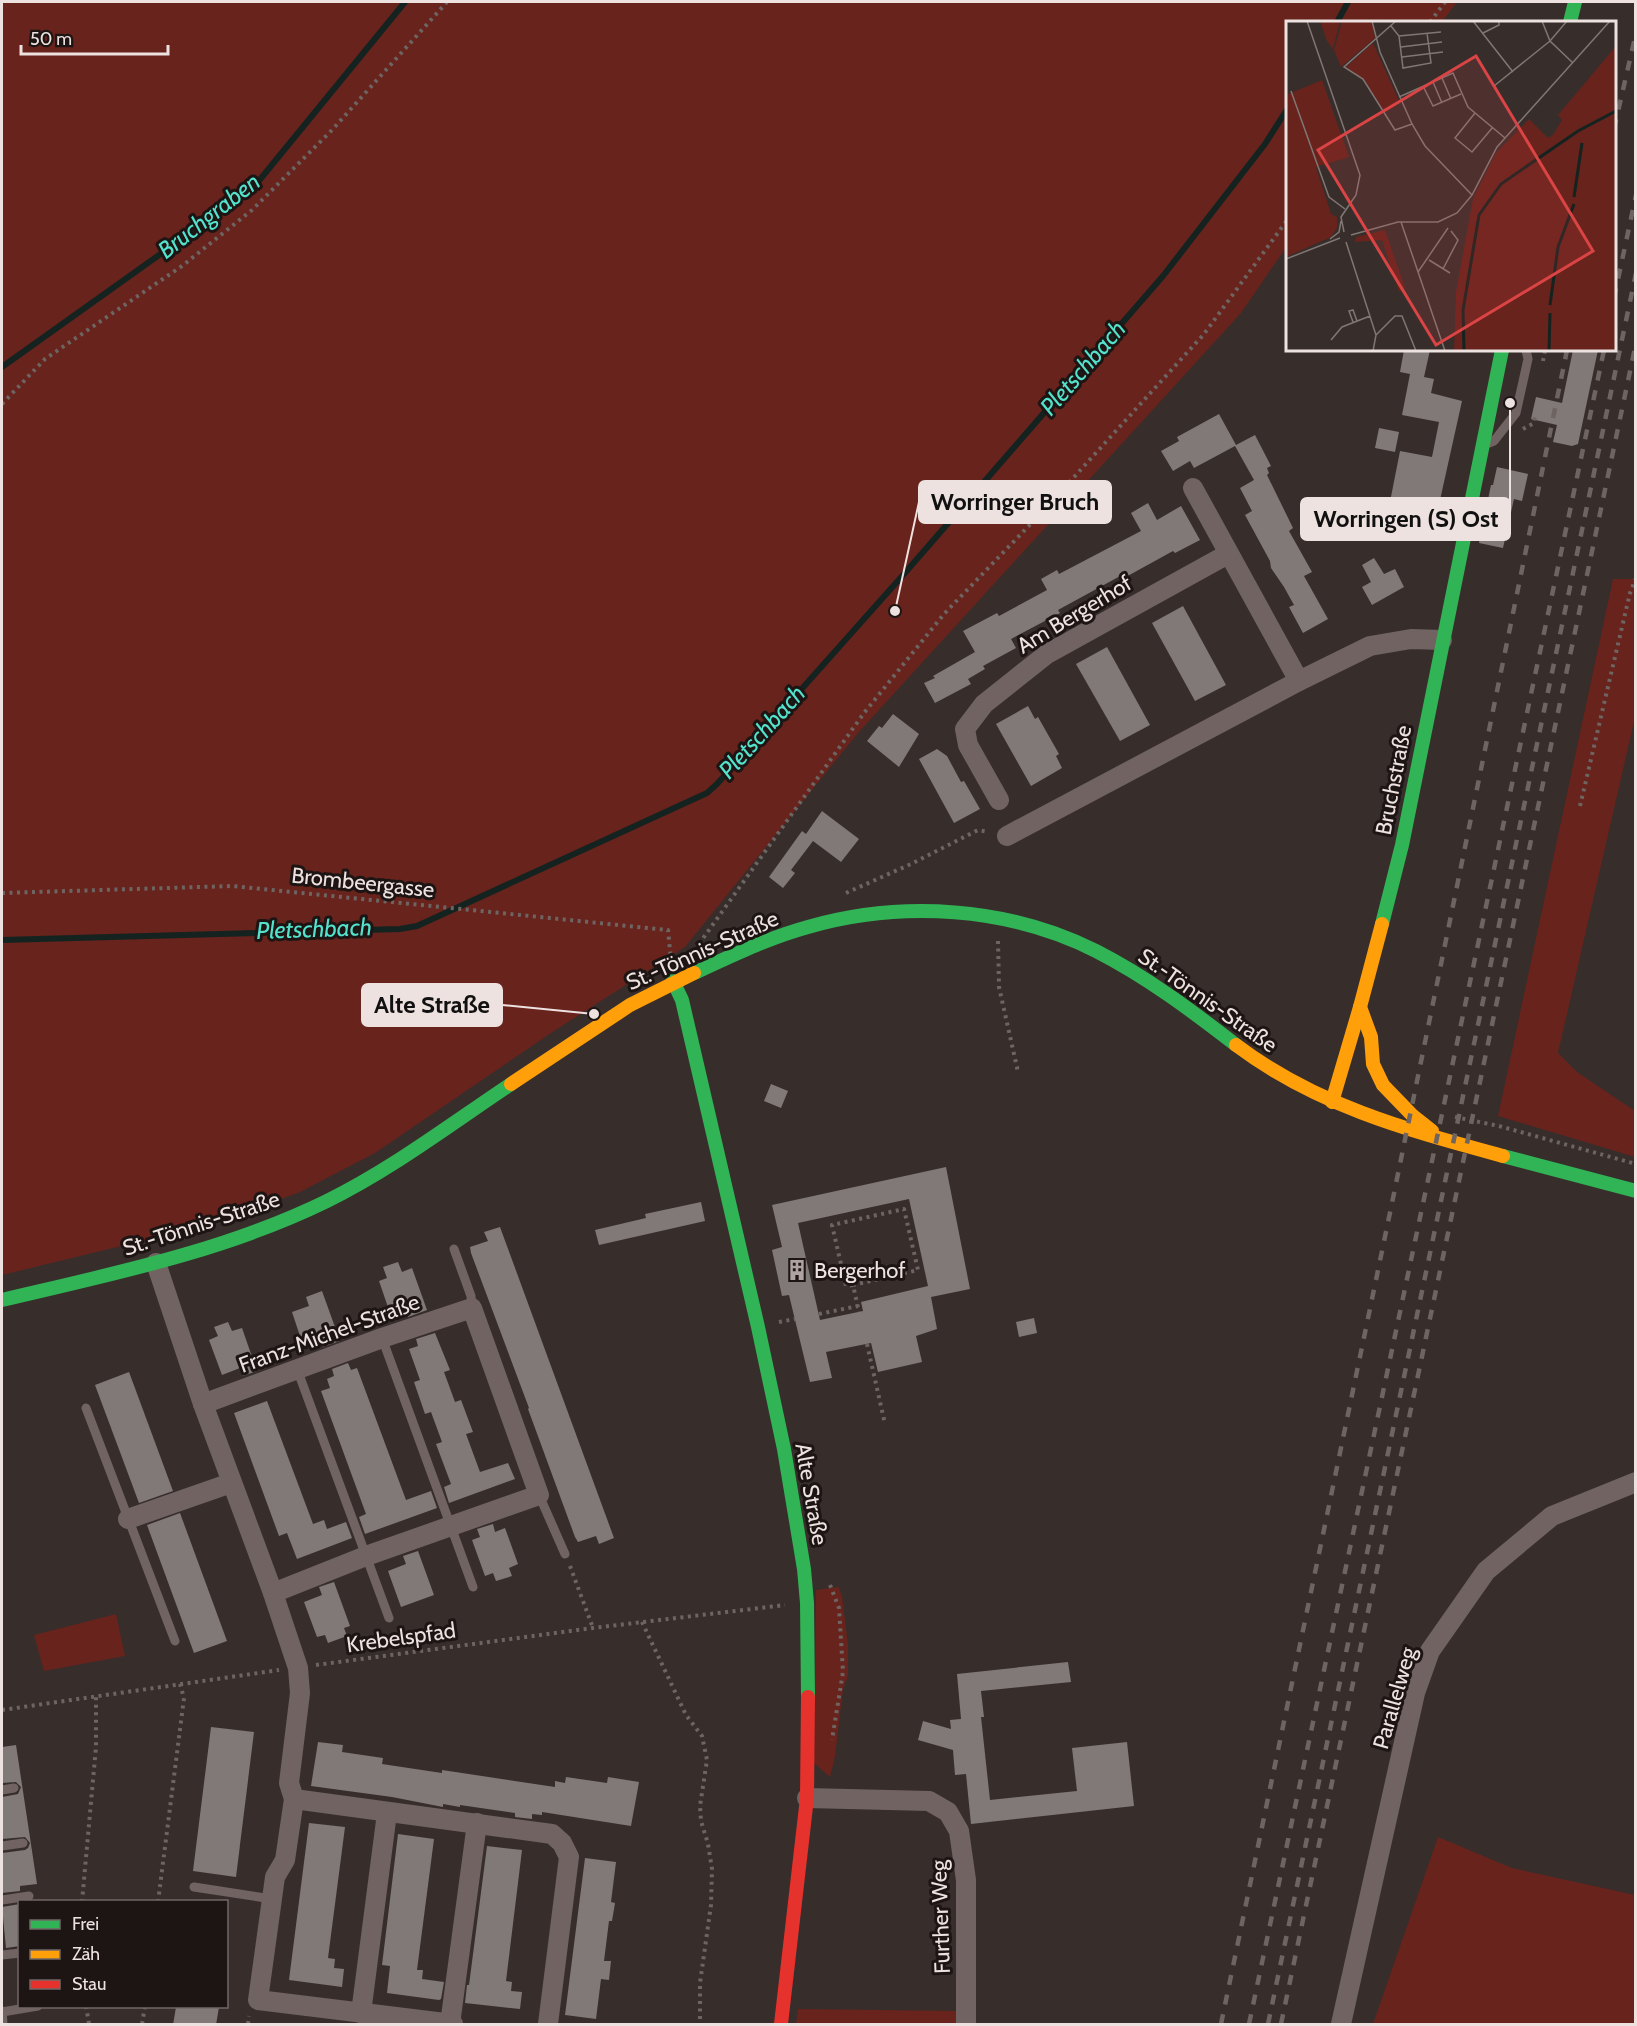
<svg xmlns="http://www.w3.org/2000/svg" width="1637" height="2026" viewBox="0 0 1637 2026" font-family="Cabin,sans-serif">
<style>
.green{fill:#67231c}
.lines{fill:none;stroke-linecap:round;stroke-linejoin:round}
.stream{stroke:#142320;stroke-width:6}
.building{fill:#817977;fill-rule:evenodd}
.path{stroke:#6e6462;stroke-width:4;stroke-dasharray:3 4.5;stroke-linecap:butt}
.lane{stroke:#716361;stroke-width:9}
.street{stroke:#716361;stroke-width:20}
.fast{stroke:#30b455;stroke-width:14}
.slow{stroke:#ff9f0a;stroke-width:14}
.jam{stroke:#e5322d;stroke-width:14}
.rail{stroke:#6e6462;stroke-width:4.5;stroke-dasharray:10 10;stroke-linecap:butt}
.labels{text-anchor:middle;stroke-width:6;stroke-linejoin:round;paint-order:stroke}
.street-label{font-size:22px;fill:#eee2e0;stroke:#1d1514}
.poi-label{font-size:22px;fill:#eee2e0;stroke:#1d1514;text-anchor:start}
.water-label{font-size:24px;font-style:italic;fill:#53e3cd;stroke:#1d1514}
.inset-river{fill:none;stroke:#142320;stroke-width:3}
.inset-road{fill:none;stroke:#807674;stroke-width:1.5}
.view{fill:#da4444;fill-opacity:0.15;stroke:#da4444;stroke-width:3}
.inset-edge{fill:none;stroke:#eee2e0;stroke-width:3}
.leader{fill:none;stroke:#eee2e0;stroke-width:2}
.callout-dot{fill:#eee2e0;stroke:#1d1514;stroke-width:2}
.callout{fill:#eee2e0;stroke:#eee2e0;stroke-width:2}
.callout-label{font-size:24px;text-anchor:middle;font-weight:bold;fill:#111}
</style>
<rect width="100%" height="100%" fill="#372e2c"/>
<!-- green -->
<g class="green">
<path d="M 2,2 L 1457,2 L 1442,22 L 1288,22 L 1287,246 L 1241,313 L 858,733 L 685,947 L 551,1033 L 375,1153 L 300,1192 L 220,1222 L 2,1275 Z"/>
<path d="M 1613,579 L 1635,579 L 1635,717 L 1558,1053 L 1577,1072 L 1635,1111 L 1635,1157 L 1498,1116 Z"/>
<path d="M 839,1587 L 842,1597 L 848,1645 L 848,1676 L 843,1689 L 835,1756 L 830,1777 L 814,1763 L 816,1590 Z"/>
<path d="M 116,1614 L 125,1656 L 44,1671 L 34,1635 Z"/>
<path d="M 1438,1837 L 1512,1868 L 1635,1895 L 1635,2024 L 1373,2024 Z"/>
<path d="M 798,2009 L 962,2011 L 962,2024 L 796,2024 Z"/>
</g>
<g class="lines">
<!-- stream -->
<g class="stream">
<path d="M 1337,22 L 1348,2"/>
<path d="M 2,367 L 253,188 L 405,2"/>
<path d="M 2,940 L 400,929 L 417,926 L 707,793 L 717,784 L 904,574 L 1163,276 L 1265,144 L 1288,108"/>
</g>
</g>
<!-- building -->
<g class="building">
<path d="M 1404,350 L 1430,350 L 1424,377 L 1434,379 L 1431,393 L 1462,401 L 1440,500 L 1439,500 L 1435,516 L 1420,524 L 1417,540 L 1381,532 L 1385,511 L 1388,512 L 1400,451 L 1432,457 L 1439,422 L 1402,415 L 1410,374 L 1400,372 Z"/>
<path d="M 1573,350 L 1598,350 L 1578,444 L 1572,446 L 1553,442 L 1557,425 L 1531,419 L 1536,397 L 1562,403 Z"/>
<path d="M 1219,414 L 1236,445 L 1255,435 L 1271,466 L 1267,468 L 1269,473 L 1267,475 L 1293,528 L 1289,531 L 1312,572 L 1304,576 L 1328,619 L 1303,633 L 1289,607 L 1294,605 L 1284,587 L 1271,568 L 1270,561 L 1245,515 L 1252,511 L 1240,488 L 1254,480 L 1235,446 L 1194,468 L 1190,461 L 1173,471 L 1161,451 L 1179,441 L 1177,437 Z"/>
<path d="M 1379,428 L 1399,432 L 1395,452 L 1375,448 Z"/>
<path d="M 1497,467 L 1528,474 L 1522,501 L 1514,499 L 1503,548 L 1479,543 L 1491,485 L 1493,485 Z"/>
<path d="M 1148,503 L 1157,520 L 1181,506 L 1200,540 L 1175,553 L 1173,551 L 1124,578 L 1122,575 L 1058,610 L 1060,613 L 1011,639 L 1016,648 L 983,666 L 985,669 L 968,679 L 971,684 L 935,703 L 924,683 L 935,678 L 933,676 L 975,652 L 963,631 L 997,613 L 999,616 L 1047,590 L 1041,579 L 1057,570 L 1059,574 L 1141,531 L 1131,513 Z"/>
<path d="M 1374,558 L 1384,574 L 1395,569 L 1404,587 L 1372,605 L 1362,587 L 1371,582 L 1362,565 Z"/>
<path d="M 1183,606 L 1226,685 L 1195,701 L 1152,623 Z"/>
<path d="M 1107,647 L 1150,725 L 1120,741 L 1076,664 Z"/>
<path d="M 1028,706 L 1035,719 L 1038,717 L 1059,754 L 1056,756 L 1062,768 L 1031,786 L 996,724 Z"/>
<path d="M 893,714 L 919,734 L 899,767 L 867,741 L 879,726 L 882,728 Z"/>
<path d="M 937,749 L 947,756 L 961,782 L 964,781 L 980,809 L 954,823 L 919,759 Z"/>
<path d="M 822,811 L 859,839 L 841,862 L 813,841 L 791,870 L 795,873 L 783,888 L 769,877 L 802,831 L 806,834 Z"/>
<path d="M 771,1084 L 788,1091 L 781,1108 L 764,1101 Z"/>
<path d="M 946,1167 L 970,1289 L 931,1297 L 937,1329 L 916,1336 L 922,1362 L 878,1372 L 871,1343 L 826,1352 L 832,1378 L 810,1382 L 789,1295 L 782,1296 L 772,1250 L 782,1247 L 772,1205 ZM 909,1199 L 928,1286 L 861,1302 L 863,1311 L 820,1320 L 798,1223 Z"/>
<path d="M 701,1202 L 705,1221 L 599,1245 L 595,1230 L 646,1218 L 645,1214 Z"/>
<path d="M 500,1227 L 614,1538 L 599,1544 L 596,1536 L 578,1542 L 575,1537 L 528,1409 L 529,1408 L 471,1253 L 470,1247 L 488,1241 L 484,1232 Z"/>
<path d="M 398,1262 L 402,1272 L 412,1268 L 427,1310 L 408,1317 L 405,1311 L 391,1316 L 379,1281 L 387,1278 L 383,1267 Z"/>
<path d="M 322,1291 L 340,1341 L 323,1347 L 321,1342 L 304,1348 L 292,1312 L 309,1306 L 306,1297 Z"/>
<path d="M 1034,1318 L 1037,1333 L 1019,1337 L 1016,1322 Z"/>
<path d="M 228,1322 L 232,1331 L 242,1328 L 257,1371 L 243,1376 L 240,1368 L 222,1375 L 209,1340 L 218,1336 L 214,1327 Z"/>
<path d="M 435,1333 L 450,1370 L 444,1372 L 455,1402 L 461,1400 L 473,1432 L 466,1434 L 480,1472 L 508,1463 L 515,1479 L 449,1503 L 444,1487 L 451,1484 L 436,1444 L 442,1442 L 431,1412 L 425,1414 L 414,1382 L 420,1380 L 409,1349 L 418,1346 L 416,1339 Z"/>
<path d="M 348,1363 L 351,1370 L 357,1368 L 406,1500 L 431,1491 L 437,1508 L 365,1534 L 359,1517 L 366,1514 L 321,1391 L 330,1388 L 327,1379 L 334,1376 L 332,1369 Z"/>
<path d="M 129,1372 L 173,1491 L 139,1503 L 95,1385 Z"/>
<path d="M 267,1401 L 313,1524 L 324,1520 L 327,1529 L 346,1522 L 352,1538 L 297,1559 L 287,1533 L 279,1536 L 234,1413 Z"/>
<path d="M 180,1513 L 227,1641 L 194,1653 L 147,1525 Z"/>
<path d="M 493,1524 L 495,1532 L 505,1528 L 518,1564 L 509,1568 L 512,1576 L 496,1581 L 493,1573 L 485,1576 L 472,1540 L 480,1537 L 477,1529 Z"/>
<path d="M 418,1551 L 434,1595 L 401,1607 L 388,1571 L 406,1564 L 403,1556 Z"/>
<path d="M 334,1582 L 350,1626 L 344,1628 L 347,1636 L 328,1643 L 325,1635 L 317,1637 L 304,1602 L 322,1595 L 319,1587 Z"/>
<path d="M 1068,1662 L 1071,1682 L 981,1691 L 984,1717 L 981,1717 L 990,1800 L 1077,1791 L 1072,1748 L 1127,1742 L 1134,1806 L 971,1824 L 966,1774 L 955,1775 L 953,1750 L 918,1740 L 923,1721 L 951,1729 L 950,1720 L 961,1719 L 957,1674 Z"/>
<path d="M 211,1727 L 254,1732 L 236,1877 L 193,1871 Z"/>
<path d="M 318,1742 L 343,1745 L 342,1752 L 383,1758 L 382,1764 L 442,1773 L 442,1770 L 555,1787 L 555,1781 L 565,1783 L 566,1777 L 607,1783 L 608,1777 L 639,1782 L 631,1826 L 542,1812 L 542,1815 L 532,1814 L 532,1819 L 515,1817 L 515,1813 L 460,1805 L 460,1807 L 443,1804 L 443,1807 L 392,1797 L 311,1786 Z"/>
<path d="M 16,1745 L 37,1884 L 20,1886 L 20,1891 L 2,1893 L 2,1853 L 25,1850 L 28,1848 L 30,1843 L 25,1837 L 2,1839 L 2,1797 L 18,1794 L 21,1787 L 16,1782 L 2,1783 L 2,1747 Z"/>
<path d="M 309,1823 L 345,1827 L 328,1958 L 335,1959 L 334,1968 L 344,1969 L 342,1987 L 289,1980 Z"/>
<path d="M 398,1834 L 434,1839 L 417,1970 L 423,1970 L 422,1979 L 444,1982 L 441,1999 L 439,2000 L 387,1993 L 390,1966 L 382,1965 Z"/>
<path d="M 487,1846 L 522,1850 L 506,1981 L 512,1982 L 511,1991 L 522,1992 L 520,2009 L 465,2003 L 467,1985 L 469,1985 Z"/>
<path d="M 585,1858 L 616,1862 L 611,1902 L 615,1903 L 612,1921 L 609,1921 L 604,1961 L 611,1961 L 609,1980 L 601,1979 L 596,2019 L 565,2015 Z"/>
<path d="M 20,1904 L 20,1946 L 6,1948 L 2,1907 Z"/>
<path d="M 176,2007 L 219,2007 L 216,2025 L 173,2025 Z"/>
</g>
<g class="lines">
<!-- path -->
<g class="path">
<path d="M 1430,22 L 1445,2"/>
<path d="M 1543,361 L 1545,350"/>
<path d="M 2,404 L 45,359 L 182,266 L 252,210 L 332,130 L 447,2"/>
<path d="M 1523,429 L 1534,423 L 1535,416"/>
<path d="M 1580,806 L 1630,593 L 1636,578"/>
<path d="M 2,893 L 233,886 L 668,930 L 671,960"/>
<path d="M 846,893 L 911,864 L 978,830 L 989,832"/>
<path d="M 998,941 L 999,987 L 1018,1072"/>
<path d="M 699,944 L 864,713 L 944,614 L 1045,509 L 1204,334 L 1288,219"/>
<path d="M 1455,1117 L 1499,1126 L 1636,1164"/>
<path d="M 853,1285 L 846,1286 L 832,1225 L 904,1209 L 918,1270 L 853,1285 L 859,1312"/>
<path d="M 819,1314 L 858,1306"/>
<path d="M 779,1322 L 795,1319"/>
<path d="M 867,1344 L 885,1424"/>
<path d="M 570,1566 L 593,1628"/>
<path d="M 830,1585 L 839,1608 L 843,1672 L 832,1740"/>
<path d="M 642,1622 L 686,1715 L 702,1736 L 707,1760 L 700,1806 L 701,1821 L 708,1844 L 712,1869 L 711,1905 L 700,1983 L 700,2024"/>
<path d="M 316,1665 L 593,1628 L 785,1605"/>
<path d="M 2,1710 L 279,1670"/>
<path d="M 82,1902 L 96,1747 L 96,1696"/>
<path d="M 158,1902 L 184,1698 L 180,1684"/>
<path d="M 86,2006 L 89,2024"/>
<path d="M 142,2024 L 145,2006"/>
<path d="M 248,2024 L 249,2016"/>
</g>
<!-- lane -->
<g class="lane">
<path d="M 1489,443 L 1494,441 L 1516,413 L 1528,359 L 1526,350"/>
<path d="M 454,1249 L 471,1296 L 472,1308"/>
<path d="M 382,1338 L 473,1587"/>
<path d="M 297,1369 L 389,1618"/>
<path d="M 86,1408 L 175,1641"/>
<path d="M 539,1495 L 565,1554"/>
<path d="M 2,1790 L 14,1788"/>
<path d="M 2,1846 L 23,1843"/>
<path d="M 194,1887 L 272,1899"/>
<path d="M 2,1900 L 29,1896"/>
<path d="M 2,1955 L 20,1953"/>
<path d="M 2,2011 L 3,2024"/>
<path d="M 2,2012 L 38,2006"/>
</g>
<!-- street -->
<g class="street">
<path d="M 1193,488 L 1299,681"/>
<path d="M 999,800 L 968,745 L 965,729 L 984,704 L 1047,654 L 1228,554"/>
<path d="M 1007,836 L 1299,681 L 1370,646 L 1411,639 L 1442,640"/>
<path d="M 156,1263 L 203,1404 L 273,1593 L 298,1668 L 300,1693 L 289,1783 L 294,1799 L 285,1860 L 275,1877 L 258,2000 L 453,2024"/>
<path d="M 203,1404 L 382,1338 L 472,1308 L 539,1495 L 366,1556 L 273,1593"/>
<path d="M 128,1519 L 231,1483"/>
<path d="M 807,1798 L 929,1801 L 948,1812 L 959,1831 L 966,1880 L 966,2024"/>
<path d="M 294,1799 L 552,1834 L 562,1843 L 569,1857 L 548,2024"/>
<path d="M 361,2013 L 387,1813"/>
<path d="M 450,2024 L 477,1823"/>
<path d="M 1341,2024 L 1415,1693 L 1430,1651 L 1486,1571 L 1552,1516 L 1636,1482"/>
</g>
<!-- fast -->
<g class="fast">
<path d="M 1570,22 L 1575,2"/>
<path d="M 1382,924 L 1402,845 L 1502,350"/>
<path d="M 694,973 C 731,956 768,938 808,927 C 902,900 1009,907 1096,951 C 1147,977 1192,1011 1236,1045"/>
<path d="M 673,981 L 682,1000 L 758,1327 L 784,1449 L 804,1569 L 807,1603 L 808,1697"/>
<path d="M 1503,1156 L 1636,1191"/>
<path d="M 2,1300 C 112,1274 225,1251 327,1201 C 392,1169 451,1124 511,1084"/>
</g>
<!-- slow -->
<g class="slow">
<path d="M 1360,1007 L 1371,1037 L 1373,1064 L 1383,1085 L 1413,1116 L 1432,1131"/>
<path d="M 1236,1045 C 1317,1106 1408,1130 1503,1156"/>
<path d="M 511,1084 L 630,1005 L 694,973"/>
<path d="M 1332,1102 L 1360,1007 L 1382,924"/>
</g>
<!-- jam -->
<path class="jam" d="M 781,2024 L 807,1798 L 808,1697"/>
<!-- rail -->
<g class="rail">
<path d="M 1614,129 L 1636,33"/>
<path d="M 1614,298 L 1636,195"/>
<path d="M 1221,2024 L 1392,1203 L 1567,350"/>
<path d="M 1249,2024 L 1604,350"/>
<path d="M 1268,2024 L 1636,273"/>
<path d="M 1281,2024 L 1636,343"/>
</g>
</g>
<!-- icons -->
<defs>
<symbol id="building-bare" viewBox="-9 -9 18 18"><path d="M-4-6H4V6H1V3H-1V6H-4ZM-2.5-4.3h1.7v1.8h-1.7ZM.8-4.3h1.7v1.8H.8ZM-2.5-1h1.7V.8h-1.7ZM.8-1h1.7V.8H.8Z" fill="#aea3a1" stroke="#1d1514" stroke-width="2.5" paint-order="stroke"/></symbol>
</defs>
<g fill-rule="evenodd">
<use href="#building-bare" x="782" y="1255" width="30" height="30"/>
</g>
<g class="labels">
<!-- street labels -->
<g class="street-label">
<text transform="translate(1074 614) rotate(-31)" y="8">Am Bergerhof</text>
<text transform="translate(1393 780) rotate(-79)" y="8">Bruchstraße</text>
<text transform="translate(363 882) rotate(6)" y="8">Brombeergasse</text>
<text transform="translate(702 950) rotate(-24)" y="8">St.-Tönnis-Straße</text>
<text transform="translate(1208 1000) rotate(35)" y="8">St.-Tönnis-Straße</text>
<text transform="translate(201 1223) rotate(-18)" y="8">St.-Tönnis-Straße</text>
<text transform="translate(329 1333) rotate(-20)" y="8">Franz-Michel-Straße</text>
<text transform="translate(812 1494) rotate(80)" y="8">Alte Straße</text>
<text transform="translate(401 1637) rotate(-8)" y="8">Krebelspfad</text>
<text transform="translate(1394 1698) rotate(-74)" y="8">Parallelweg</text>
<text transform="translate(940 1917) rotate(-92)" y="8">Further Weg</text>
</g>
<!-- poi labels -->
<g class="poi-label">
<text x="814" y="1278">Bergerhof</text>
</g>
<!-- water labels -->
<g class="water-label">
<text transform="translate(209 216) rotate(-38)" y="8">Bruchgraben</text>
<text transform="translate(1083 368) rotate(-49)" y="8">Pletschbach</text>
<text transform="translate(762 732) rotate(-48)" y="8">Pletschbach</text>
<text transform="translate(314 929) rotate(-2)" y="8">Pletschbach</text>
</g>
</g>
<!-- overview -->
<g transform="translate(1286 21)">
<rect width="330" height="330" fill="#372e2c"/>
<path d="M 34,0 L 54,0 L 47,28 L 41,20 ZM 56,0 L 86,0 L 89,17 L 55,46 L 48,29 ZM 87,22 L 114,82 L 98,92 L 78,59 L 60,46 ZM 330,25 L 330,330 L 168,330 L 170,271 L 187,178 L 210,132 L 243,98 L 262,117 L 267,114 L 276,99 L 272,94 ZM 36,59 L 63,136 L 30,146 L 45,193 L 51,196 L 51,207 L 45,216 L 0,236 L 0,74 ZM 99,209 L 119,267 L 113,271 L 96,219 L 69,221 L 70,216 Z" fill="#67231c"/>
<path class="inset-river" d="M 288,176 L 296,122M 264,284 L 272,226 L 288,183M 178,330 L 177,289 L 193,194 L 215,163 L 292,110 L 330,90M 263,330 L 264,292"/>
<path class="inset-road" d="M 21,0 L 74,154 L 70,174 L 55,196 L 58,211M 86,0 L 94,31 L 126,103 L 139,125 L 186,174M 110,0 L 58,46 L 77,58 L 109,109 L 126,103M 187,0 L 227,51M 256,0 L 264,20 L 287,42M 105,5 L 113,15 L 117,47 L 145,42 L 141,12M 197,12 L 213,4 L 213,0M 113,15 L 155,11M 115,26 L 156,21M 116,36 L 157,31M 156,57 L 165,78M 147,61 L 156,82M 137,65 L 147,85 L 175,73M 208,65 L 264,20 L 281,0M 5,70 L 43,176 L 59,188M 113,76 L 167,52 L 182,86 L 219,117M 189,92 L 169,117 L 186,131 L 207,106M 115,201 L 159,330M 65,214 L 112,201 L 152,201 L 171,192 L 186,174 L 211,126 L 324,0M 44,218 L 53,211 L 55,200M 60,221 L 90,314 L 87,330M 0,238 L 54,217M 143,239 L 164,252M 157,248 L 172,219 L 165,210M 132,251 L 162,207M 67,301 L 63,290 L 67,289 L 71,300M 90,314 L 109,295 L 116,295 L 130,330M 45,319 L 56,306 L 84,295"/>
<path class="view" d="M 190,35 L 307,230 L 150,324 L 32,129 Z"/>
<rect width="330" height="330" class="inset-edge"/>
</g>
<!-- callouts -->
<path class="leader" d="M895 611L919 502M1510 403L1510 519M594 1014L502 1005"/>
<g class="callout-dot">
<circle cx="895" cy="611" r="6"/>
<circle cx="1510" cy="403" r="6"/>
<circle cx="594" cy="1014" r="6"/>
</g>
<g class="callout">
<rect x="919" y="481" width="192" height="42" rx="6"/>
<rect x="1301" y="498" width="209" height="42" rx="6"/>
<rect x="362" y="984" width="140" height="42" rx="6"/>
</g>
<g class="callout-label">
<text x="1015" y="510">Worringer Bruch</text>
<text x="1406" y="527">Worringen (S) Ost</text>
<text x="432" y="1013">Alte Straße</text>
</g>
<!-- border -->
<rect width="1637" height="2026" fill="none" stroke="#eee2e0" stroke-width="6"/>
<!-- legend -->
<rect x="18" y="1900" width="210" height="108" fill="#1d1514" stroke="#716766" stroke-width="1.5"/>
<rect x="30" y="1920" width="30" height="9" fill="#30b455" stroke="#716766" stroke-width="1.5"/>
<text x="72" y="1930" font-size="18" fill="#eee2e0">Frei</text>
<rect x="30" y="1950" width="30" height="9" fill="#ff9f0a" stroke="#716766" stroke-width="1.5"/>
<text x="72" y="1960" font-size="18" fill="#eee2e0">Zäh</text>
<rect x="30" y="1980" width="30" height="9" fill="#e5322d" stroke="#716766" stroke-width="1.5"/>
<text x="72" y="1990" font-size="18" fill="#eee2e0">Stau</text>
<!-- scale -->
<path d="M21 45v9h147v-9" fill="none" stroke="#eee2e0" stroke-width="3"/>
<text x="30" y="45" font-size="18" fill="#eee2e0" stroke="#1d1514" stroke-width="4.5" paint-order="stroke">50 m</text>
</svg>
